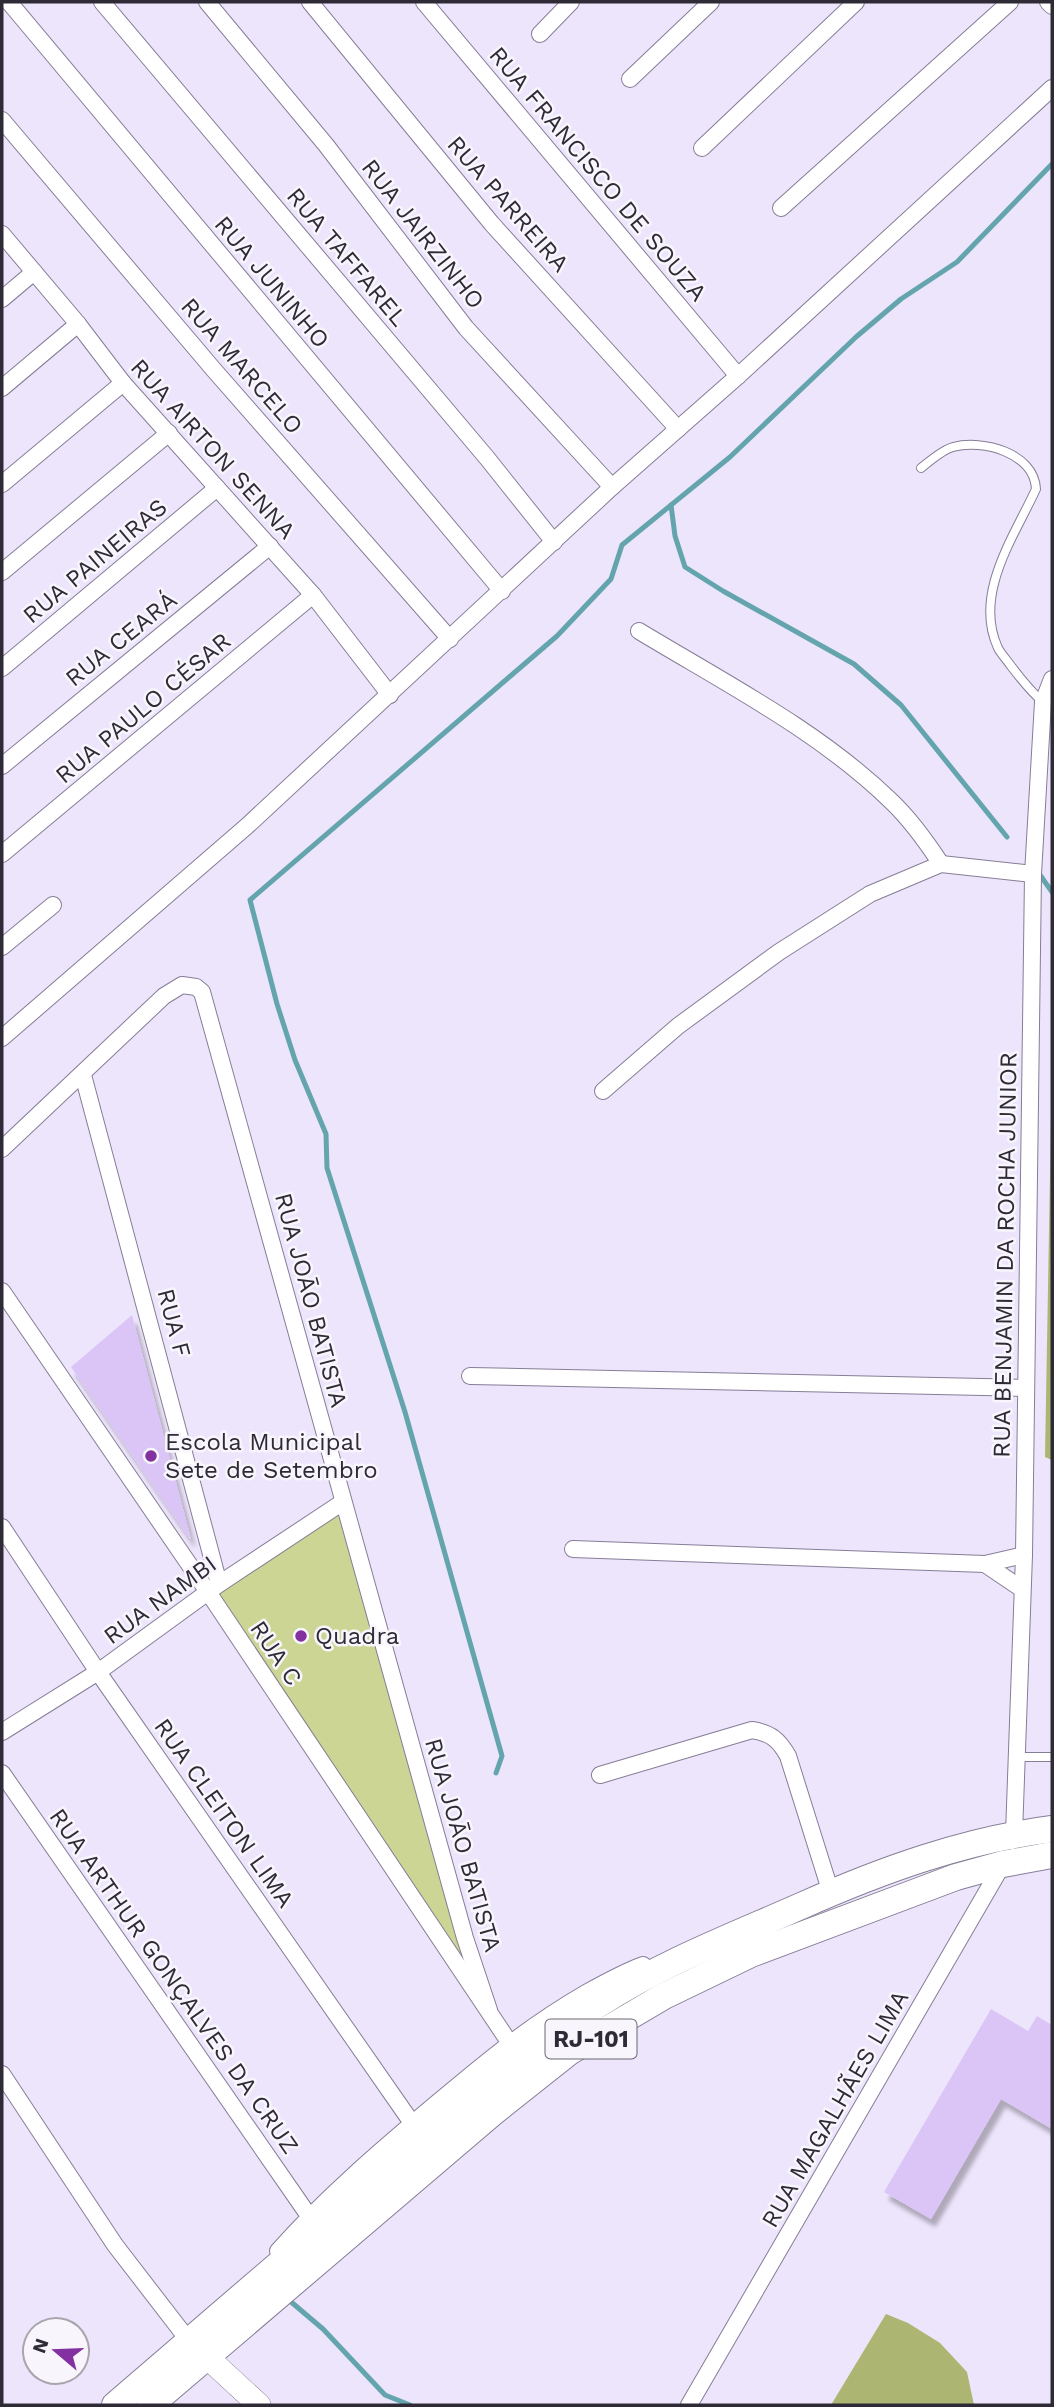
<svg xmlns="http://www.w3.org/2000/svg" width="1054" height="2407" viewBox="0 0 1054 2407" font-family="'Work Sans',sans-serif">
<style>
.green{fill:#ccd593}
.forest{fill:#acb572}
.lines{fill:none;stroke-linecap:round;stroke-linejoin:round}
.stream{stroke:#64a4ad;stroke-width:5}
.building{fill:#dbc5f7;filter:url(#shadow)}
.service-casing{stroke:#867d96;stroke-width:10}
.minor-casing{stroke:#867d96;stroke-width:18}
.secondary-casing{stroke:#867d96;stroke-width:24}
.primary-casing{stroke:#867d96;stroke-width:28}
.service{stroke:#fff;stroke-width:8}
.minor{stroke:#fff;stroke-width:16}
.secondary{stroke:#fff;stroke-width:23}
.primary{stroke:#fff;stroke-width:26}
.poi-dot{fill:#8331a0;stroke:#f8f6fc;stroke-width:2.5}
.labels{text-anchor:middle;stroke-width:5;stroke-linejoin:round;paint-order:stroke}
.shield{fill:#f8f6fc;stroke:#6b6871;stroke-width:2}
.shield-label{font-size:23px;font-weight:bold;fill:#2f2b36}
.street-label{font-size:24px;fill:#2f2b36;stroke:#f8f6fc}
.poi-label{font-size:24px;fill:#2f2b36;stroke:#f8f6fc;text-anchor:start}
</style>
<defs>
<filter id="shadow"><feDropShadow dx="4.5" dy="8" stdDeviation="2" flood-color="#0004"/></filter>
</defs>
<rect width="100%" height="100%" fill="#ede5fc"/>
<!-- green -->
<path class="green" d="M 343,1505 L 475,1989 L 214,1594 Z"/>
<!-- forest -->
<g class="forest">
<path d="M 1052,1062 L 1052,1460 L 1045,1457 Z"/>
<path d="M 886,2314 L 908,2323 L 940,2343 L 967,2372 L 974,2405 L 831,2405 Z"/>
</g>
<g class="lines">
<!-- stream -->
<g class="stream">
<path d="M 671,505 L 675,536 L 685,567 L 723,591 L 854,664 L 901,705 L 1007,837"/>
<path d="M 1038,872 L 1052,892"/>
<path d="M 496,1773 L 502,1756 L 405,1412 L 327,1168 L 326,1134 L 295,1060 L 277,1004 L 250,900 L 557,636 L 611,579 L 622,545 L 730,457 L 856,337 L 901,299 L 957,262 L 1052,164"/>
<path d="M 290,2301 L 323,2329 L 385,2395 L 410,2405"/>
</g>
</g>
<!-- building -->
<g class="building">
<path d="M 132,1315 L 191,1539 L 190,1539 L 71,1367 Z"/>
<path d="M 991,2009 L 1028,2031 L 1037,2016 L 1052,2025 L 1052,2129 L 1001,2099 L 931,2219 L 884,2192 Z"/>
</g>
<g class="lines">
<defs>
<g id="service">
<path d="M 921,468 C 930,461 942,450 953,447 C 983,439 1034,453 1036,489 C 1014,537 973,594 998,648 C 1001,654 1007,660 1011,666 C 1021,679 1030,691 1043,702"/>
<path d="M 1017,1757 L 1052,1757"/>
</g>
<g id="minor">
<path d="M 9,2 L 502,591"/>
<path d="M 102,2 L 487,458 L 554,542"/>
<path d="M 207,2 L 326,145 L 466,328 L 612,487"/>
<path d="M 310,2 L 492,224 L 678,429"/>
<path d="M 424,2 L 738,376"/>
<path d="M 1048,2 L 1052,6"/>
<path d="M 540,34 L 571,2"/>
<path d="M 630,79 L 711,2"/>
<path d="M 2,120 L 214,370 L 450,639"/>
<path d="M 702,148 L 856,2"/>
<path d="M 781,208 L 1010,2"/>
<path d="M 2,234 L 78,324 L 123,383 L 313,595 L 390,695"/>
<path d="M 2,299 L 34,272"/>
<path d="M 2,388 L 78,324"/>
<path d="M 2,484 L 123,383"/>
<path d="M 2,572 L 169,433"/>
<path d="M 639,631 C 725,683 819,731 891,801 C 911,820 926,841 941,864"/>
<path d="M 2,668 L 217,488"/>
<path d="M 2,766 L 270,546"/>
<path d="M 2,854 L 313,595"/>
<path d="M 2,947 L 53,905"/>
<path d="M 2,1038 L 247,826 L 612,487 L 738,376 L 1052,88"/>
<path d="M 83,1075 L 219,1584"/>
<path d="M 603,1091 L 678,1026 L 779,952 L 870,894 L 941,864 L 1033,874"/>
<path d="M 2,1149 L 164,996 L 182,985 L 196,987 L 202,992 L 465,1938 L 489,2010"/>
<path d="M 2,1291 L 208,1592 L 509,2042"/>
<path d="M 470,1376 L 1026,1388"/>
<path d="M 2,1527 L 98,1672 L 412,2123"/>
<path d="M 573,1549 L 985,1564 L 1024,1555"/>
<path d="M 985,1564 L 1022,1589"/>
<path d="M 2,1732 L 98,1672 L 219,1584 L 343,1502"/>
<path d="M 2,1773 L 309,2216"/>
<path d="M 600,1775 L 752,1730 C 771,1733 779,1740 788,1756 L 831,1893"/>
<path d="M 1011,1841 L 1014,1834 L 1024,1555 L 1033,874 L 1043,702 L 1052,679"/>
<path d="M 2,2074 L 115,2245 L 189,2341"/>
<path d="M 278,2251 C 326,2197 381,2150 437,2103 C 487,2061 529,2026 586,1993 C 604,1983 624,1972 643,1965"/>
<path d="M 689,2405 L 1004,1862"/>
</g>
<path id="secondary" d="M 195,2346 L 259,2405"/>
<g id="primary">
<path d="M 115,2405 C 193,2338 271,2271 349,2204 C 430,2134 510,2063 599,2004 C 662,1963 733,1936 801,1906 C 882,1870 965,1840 1052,1829"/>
<path d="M 150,2405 L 491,2114 L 569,2052 L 664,1996 L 751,1954 L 956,1877 L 1003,1864 L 1052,1855"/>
</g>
</defs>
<!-- service casing -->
<use href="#service" class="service-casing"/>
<!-- minor casing -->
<use href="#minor" class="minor-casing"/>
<!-- secondary casing -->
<use href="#secondary" class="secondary-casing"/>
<!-- primary casing -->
<use href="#primary" class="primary-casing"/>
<!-- service -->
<use href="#service" class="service"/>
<!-- minor -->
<use href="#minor" class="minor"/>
<!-- secondary -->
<use href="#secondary" class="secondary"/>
<!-- primary -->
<use href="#primary" class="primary"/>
</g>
<!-- markers -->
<g class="poi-dot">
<circle cx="151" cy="1456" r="7"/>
<circle cx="301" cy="1636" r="7"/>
</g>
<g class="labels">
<!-- shield labels -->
<rect class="shield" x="545.5" y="2019.5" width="91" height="39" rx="5"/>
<g class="shield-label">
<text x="591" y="2047">RJ-101</text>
</g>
<!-- street labels -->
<g class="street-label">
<text transform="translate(598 174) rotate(50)" y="8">RUA FRANCISCO DE SOUZA</text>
<text transform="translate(508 204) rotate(49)" y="8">RUA PARREIRA</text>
<text transform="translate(423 234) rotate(52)" y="8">RUA JAIRZINHO</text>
<text transform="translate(347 257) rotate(50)" y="8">RUA TAFFAREL</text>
<text transform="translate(272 282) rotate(50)" y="8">RUA JUNINHO</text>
<text transform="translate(242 366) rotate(49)" y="8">RUA MARCELO</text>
<text transform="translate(213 449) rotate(48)" y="8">RUA AIRTON SENNA</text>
<text transform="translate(95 561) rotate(-40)" y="8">RUA PAINEIRAS</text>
<text transform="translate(121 639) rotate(-39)" y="8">RUA CEARÁ</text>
<text transform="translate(143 708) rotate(-40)" y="8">RUA PAULO CÉSAR</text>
<text transform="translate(1005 1255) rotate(-89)" y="8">RUA BENJAMIN DA ROCHA JUNIOR</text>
<text transform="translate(311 1300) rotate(75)" y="8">RUA JOĀO BATISTA</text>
<text transform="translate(174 1323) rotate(75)" y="8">RUA F</text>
<text transform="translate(160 1600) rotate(-36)" y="8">RUA NAMBI</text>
<text transform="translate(276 1653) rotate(56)" y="8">RUA C</text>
<text transform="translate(224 1813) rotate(55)" y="8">RUA CLEITON LIMA</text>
<text transform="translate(463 1845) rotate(74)" y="8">RUA JOĀO BATISTA</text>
<text transform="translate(174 1981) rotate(55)" y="8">RUA ARTHUR GONÇALVES DA CRUZ</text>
<text transform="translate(835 2109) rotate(-60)" y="8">RUA MAGALHÃES LIMA</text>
</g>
<!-- poi labels -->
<g class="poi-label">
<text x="165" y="1450">Escola Municipal<tspan x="165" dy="28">Sete de Setembro</tspan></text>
<text x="315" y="1644">Quadra</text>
</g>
</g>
<!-- border -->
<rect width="1054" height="2407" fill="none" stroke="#2f2b36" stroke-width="7"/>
<!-- north arrow -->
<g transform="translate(56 2351) rotate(289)"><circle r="33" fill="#f8f6fc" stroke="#a8a5ad" stroke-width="2"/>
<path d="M0-5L12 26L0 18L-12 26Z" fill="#8331a0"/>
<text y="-10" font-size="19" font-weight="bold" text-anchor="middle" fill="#2f2b36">N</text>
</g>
</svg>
